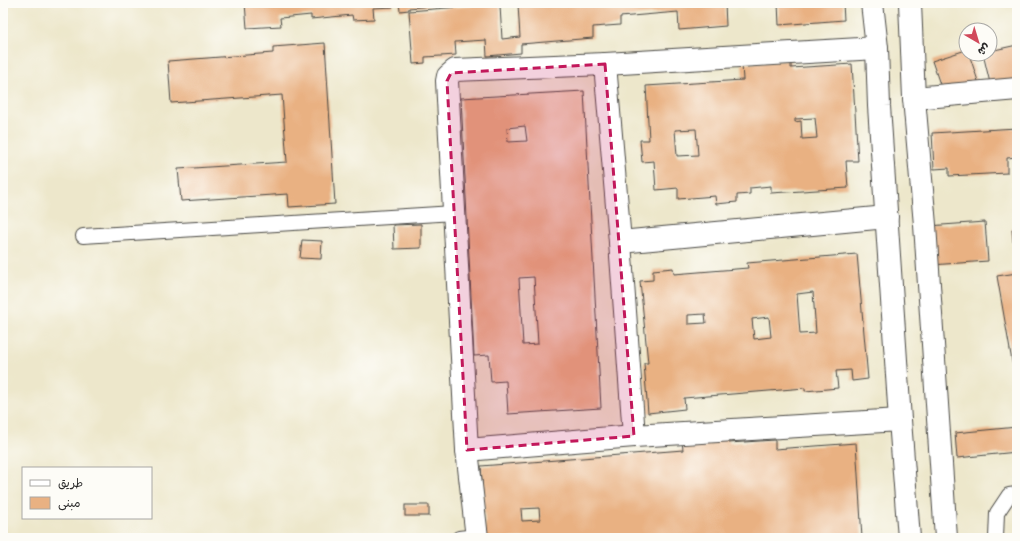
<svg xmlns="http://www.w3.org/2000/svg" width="1020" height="541" viewBox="0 0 1020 541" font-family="'Gochi Hand','Playpen Sans Arabic',sans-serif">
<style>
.building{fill:#e9b182;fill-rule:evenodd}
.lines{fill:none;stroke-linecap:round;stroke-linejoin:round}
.lane-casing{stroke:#484743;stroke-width:16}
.street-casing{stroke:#484743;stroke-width:24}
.lane{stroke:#fff;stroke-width:14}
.street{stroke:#fff;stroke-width:22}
.marked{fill:#c2185b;fill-opacity:0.2;stroke:#c2185b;stroke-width:3;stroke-dasharray:8 5;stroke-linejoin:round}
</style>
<rect width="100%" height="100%" fill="#fdfcf7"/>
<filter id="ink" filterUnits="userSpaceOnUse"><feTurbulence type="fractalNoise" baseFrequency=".025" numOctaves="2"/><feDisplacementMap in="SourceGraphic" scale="8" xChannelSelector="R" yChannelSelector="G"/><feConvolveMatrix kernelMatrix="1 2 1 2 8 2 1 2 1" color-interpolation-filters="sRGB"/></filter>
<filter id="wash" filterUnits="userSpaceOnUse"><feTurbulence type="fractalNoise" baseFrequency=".012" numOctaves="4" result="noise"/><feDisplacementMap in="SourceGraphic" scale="16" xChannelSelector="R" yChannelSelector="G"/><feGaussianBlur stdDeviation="0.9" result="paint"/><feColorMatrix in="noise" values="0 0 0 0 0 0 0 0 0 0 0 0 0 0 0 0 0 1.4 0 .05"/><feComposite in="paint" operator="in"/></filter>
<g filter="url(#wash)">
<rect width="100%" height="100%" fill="#ede7cb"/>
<g id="blocks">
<!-- building -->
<g class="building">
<path d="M 245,3 L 393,3 L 393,7 L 373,8 L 374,19 L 353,20 L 352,15 L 311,19 L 311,15 L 280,18 L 281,26 L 247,28 Z"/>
<path d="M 399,3 L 431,3 L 431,6 L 409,8 L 409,10 L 400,11 Z"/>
<path d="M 471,3 L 725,3 L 726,26 L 679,30 L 678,12 L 620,17 L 620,25 L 593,27 L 593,38 L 521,44 L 521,53 L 487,56 L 486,40 L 455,42 L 456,55 L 425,57 L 425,63 L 413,64 L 409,11 L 472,6 ZM 518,4 L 520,37 L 502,39 L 500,6 Z"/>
<path d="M 778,3 L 843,3 L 844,20 L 779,25 Z"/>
<path d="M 325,43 L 335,204 L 289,207 L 288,194 L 181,201 L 178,169 L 287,162 L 282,95 L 171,103 L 168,61 L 273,53 L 273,47 Z"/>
<path d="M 1017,45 L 1017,81 L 991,87 L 983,54 L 990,54 L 990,51 Z"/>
<path d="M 966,50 L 966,54 L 969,54 L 978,81 L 943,93 L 932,61 Z"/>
<path d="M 791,60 L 791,68 L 852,64 L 858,161 L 846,161 L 848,188 L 771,193 L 771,186 L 750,188 L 750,194 L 737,195 L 737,202 L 716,204 L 715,196 L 678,199 L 678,188 L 656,190 L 654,161 L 642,162 L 640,140 L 649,140 L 646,86 L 743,80 L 742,64 ZM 815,118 L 817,138 L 802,139 L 801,121 L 795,122 L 795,119 ZM 696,129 L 698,155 L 677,156 L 675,130 Z"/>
<path d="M 584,91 L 601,408 L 508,414 L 506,381 L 491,382 L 489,355 L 474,356 L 461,98 ZM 525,126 L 527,141 L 508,142 L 507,128 ZM 534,277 L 538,344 L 523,345 L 519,278 Z"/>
<path d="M 1017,128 L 1017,157 L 1007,158 L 1007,173 L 949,176 L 949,168 L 934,169 L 932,133 Z"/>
<path d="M 985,222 L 988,261 L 931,265 L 928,226 Z"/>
<path d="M 421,224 L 421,248 L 394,249 L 393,225 Z"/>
<path d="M 1012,229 L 1017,229 L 1017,242 L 1013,242 Z"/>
<path d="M 302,240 L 322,241 L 321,259 L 300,258 Z"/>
<path d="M 857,254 L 868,379 L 852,381 L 851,370 L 836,371 L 838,388 L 805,391 L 805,388 L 684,398 L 685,409 L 648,413 L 644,363 L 648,363 L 640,281 L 653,280 L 653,270 L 673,268 L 674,274 L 748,268 L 747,263 ZM 813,292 L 816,333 L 800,334 L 797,294 ZM 705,314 L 706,323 L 688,324 L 688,315 ZM 769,317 L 771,337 L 754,339 L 752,319 Z"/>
<path d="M 1017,273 L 1017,384 L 1016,384 L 997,276 Z"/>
<path d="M 1017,427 L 1017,452 L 957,458 L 955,433 Z"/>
<path d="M 729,436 L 729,443 L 775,440 L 775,449 L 856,443 L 862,538 L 483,538 L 485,524 L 481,466 L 683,450 L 682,440 ZM 539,508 L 540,520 L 522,521 L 521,509 Z"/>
<rect x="405" y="505" width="24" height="11"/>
</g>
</g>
</g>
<g filter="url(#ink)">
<use href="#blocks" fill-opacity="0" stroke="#484743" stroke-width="1"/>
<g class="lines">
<defs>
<g id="lane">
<path d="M 83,236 L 454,213"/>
<path d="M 459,538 L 477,536"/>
<path d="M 996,538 L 997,513 L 1009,495 L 1017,494"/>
</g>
<g id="street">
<path d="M 872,3 L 877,48 L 879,106 L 900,420 L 909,538"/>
<path d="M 910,3 L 914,98 L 925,225 L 946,538"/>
<path d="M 605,64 L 620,242 L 634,436"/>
<path d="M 914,98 L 1017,89"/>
<path d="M 620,242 L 887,217"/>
<path d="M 467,450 L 634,436 L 900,420"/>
<path d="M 477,538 L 467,450 L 447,81 L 448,76 L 455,70 L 605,64 L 877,48"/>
</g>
</defs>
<!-- lane casing -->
<use href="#lane" class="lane-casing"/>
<!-- street casing -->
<use href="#street" class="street-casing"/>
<!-- lane -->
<use href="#lane" class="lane"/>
<!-- street -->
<use href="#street" class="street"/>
</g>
</g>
<!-- marked area -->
<path class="marked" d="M 605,64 L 634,436 L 467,450 L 447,81 L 451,73 Z"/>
<!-- margin -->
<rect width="1020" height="541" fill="none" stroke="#fdfcf7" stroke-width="16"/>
<!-- legend -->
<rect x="22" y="467" width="130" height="52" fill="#fdfcf7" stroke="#a9a8a5"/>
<rect x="30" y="480" width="20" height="6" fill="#ffffff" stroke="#a9a8a5"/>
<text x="58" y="487" font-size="12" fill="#2b2b2b">طريق</text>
<rect x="30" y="497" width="20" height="12" fill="#e9b182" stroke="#a9a8a5"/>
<text x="58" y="507" font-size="12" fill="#2b2b2b">مبنى</text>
<!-- north arrow -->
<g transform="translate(978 42) rotate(142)"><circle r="19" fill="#fdfcf7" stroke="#a9a8a5"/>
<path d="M0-3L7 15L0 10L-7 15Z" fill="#d1495b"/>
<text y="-6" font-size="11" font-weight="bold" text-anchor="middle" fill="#2b2b2b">ش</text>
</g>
</svg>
